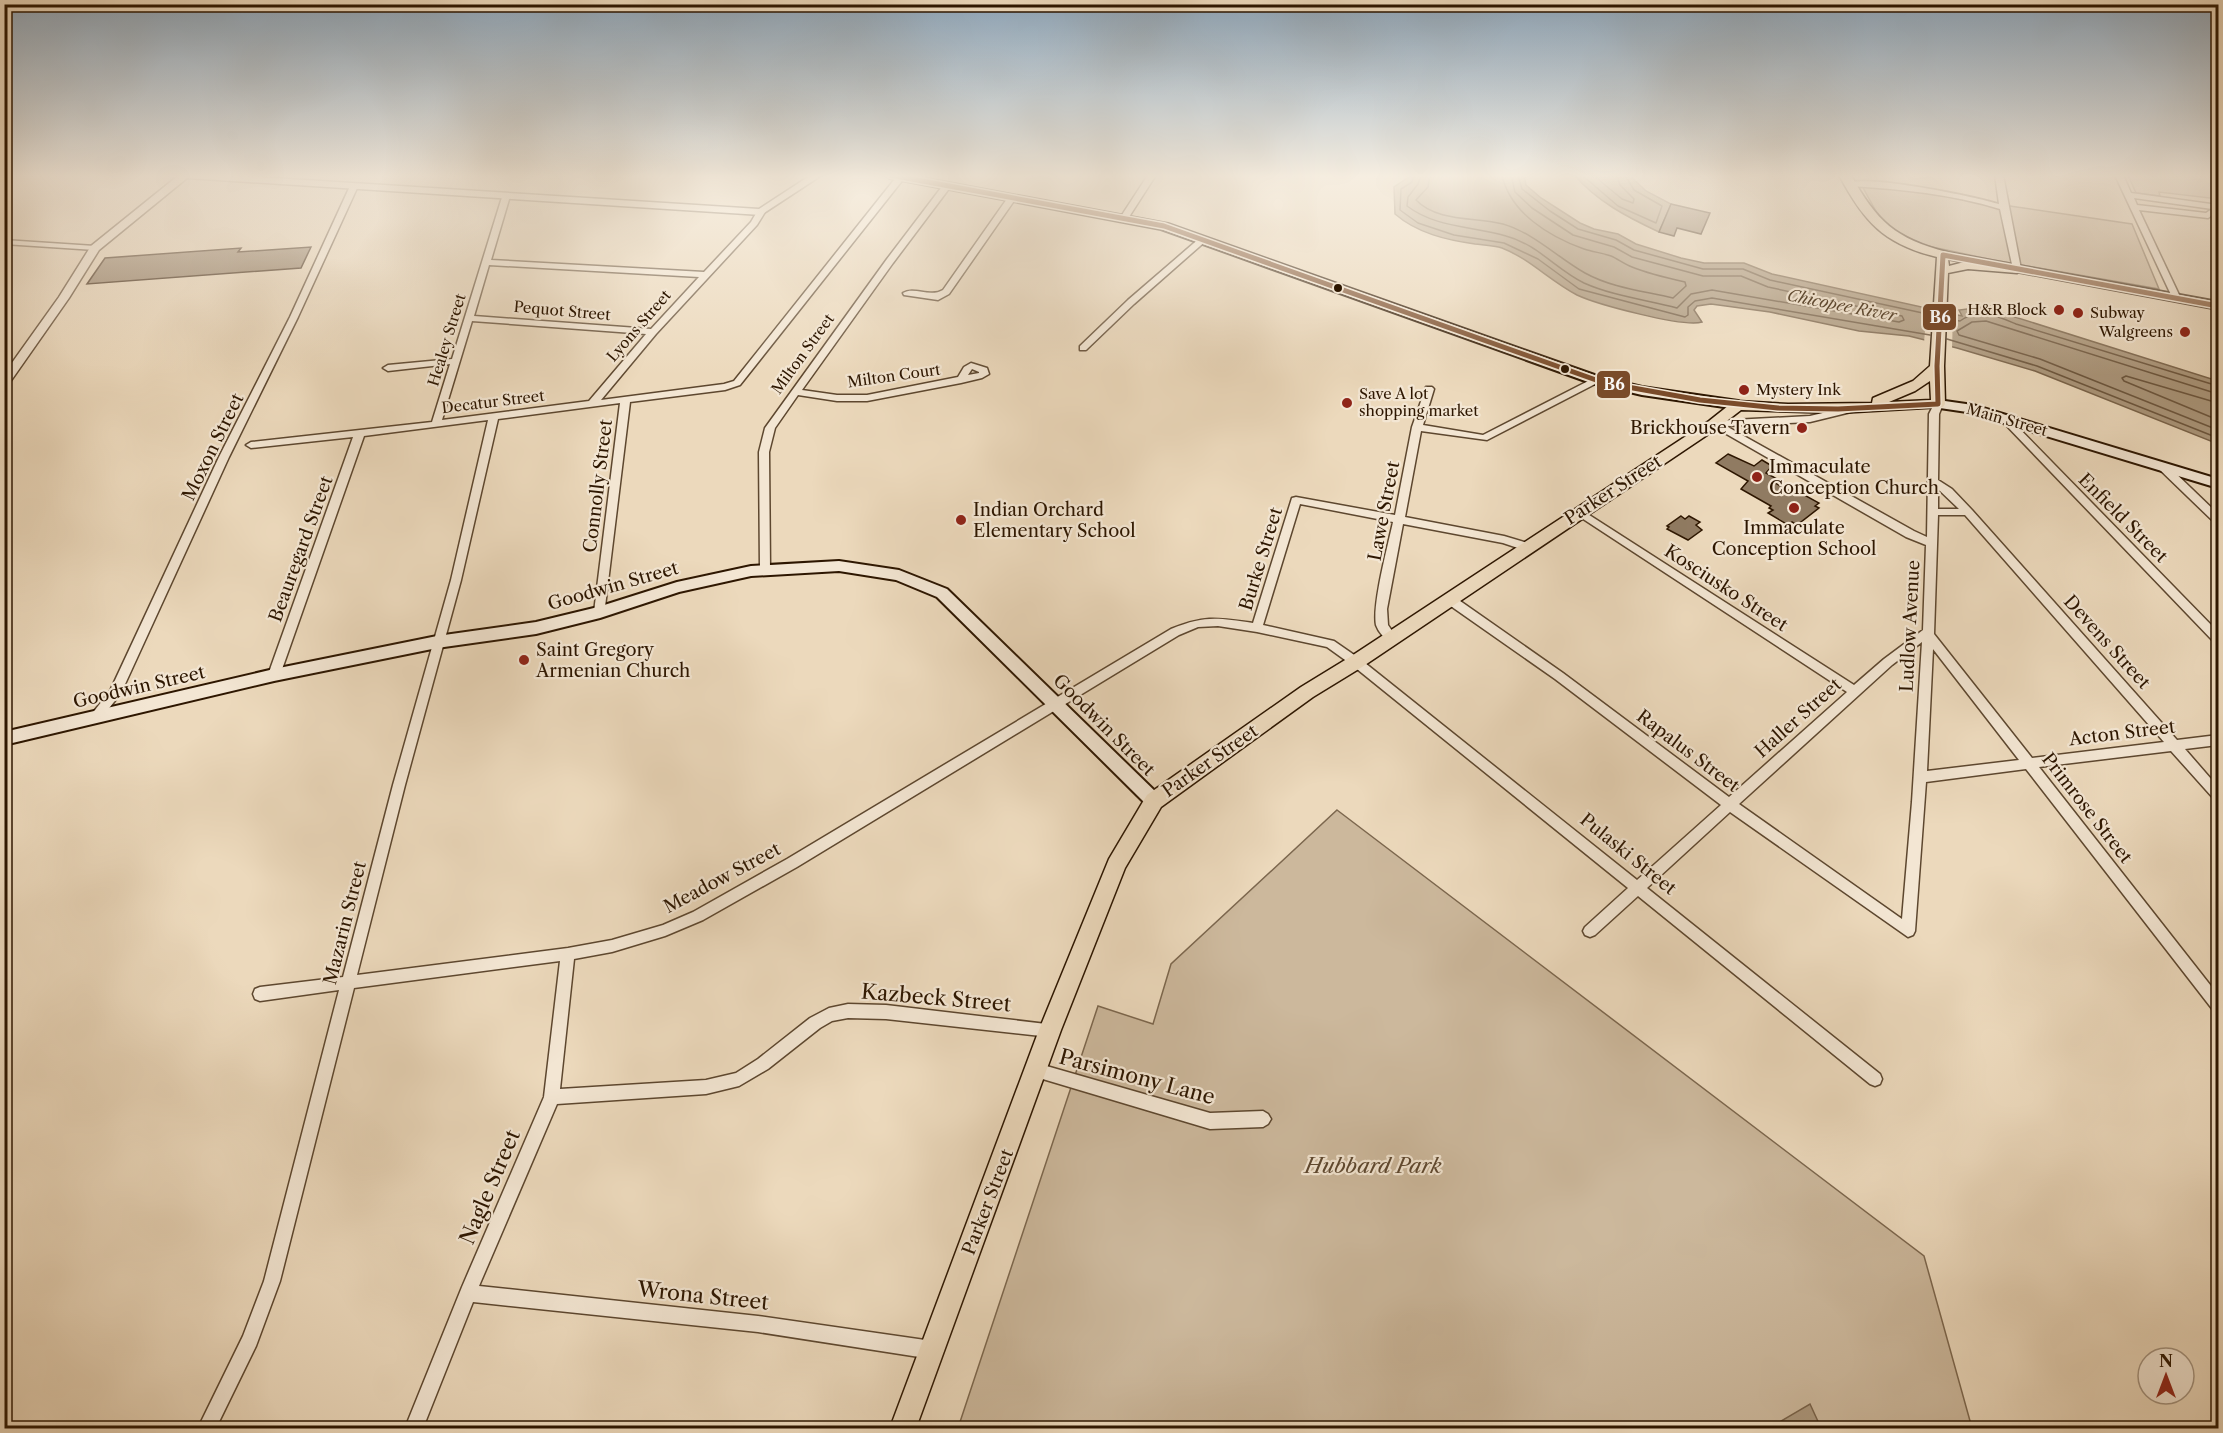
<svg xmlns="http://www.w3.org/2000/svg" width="2223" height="1433" viewBox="0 0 2223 1433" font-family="'Libre Caslon Text',serif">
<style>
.green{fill:#ccb89c;stroke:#7c674e;stroke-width:1.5}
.water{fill:#ab977c;stroke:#79634a;stroke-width:1.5}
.pier{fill:#ecd9bc}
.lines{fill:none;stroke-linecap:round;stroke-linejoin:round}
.shore{stroke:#6c563e;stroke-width:1.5}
.building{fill:#907b62;stroke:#2d1600;stroke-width:1.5}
.minor-casing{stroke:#5d472f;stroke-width:3}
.tertiary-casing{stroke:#5d472f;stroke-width:3}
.secondary-casing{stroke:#2d1600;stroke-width:4}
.primary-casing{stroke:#2d1600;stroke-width:3}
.minor{fill:#f3e6d3;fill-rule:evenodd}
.tertiary{fill:#f3e6d3;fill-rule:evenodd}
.secondary{fill:#f3e6d3;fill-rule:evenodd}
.primary{fill:#ecd9bc;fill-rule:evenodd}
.bus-1-casing{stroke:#f3e6d3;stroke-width:8}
.bus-1{stroke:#7a4b2a;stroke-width:5}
.bus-dot{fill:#2d1600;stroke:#f3e6d3;stroke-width:2}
.poi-dot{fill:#8f2418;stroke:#f3e6d3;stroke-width:2}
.labels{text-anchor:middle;stroke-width:4.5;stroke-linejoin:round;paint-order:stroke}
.far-poi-label{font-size:15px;fill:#2d1600;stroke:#f3e6d3;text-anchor:start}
.far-street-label{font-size:15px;fill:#2d1600;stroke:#f3e6d3}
.far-water-label{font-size:16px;font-style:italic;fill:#5f4a32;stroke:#f3e6d3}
.poi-label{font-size:18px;fill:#2d1600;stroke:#f3e6d3;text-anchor:start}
.street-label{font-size:18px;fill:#2d1600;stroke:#f3e6d3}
.near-street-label{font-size:21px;fill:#2d1600;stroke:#f3e6d3}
.near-park-label{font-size:21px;font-style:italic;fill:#5d472f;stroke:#f3e6d3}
.line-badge{stroke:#f3e6d3;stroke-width:2}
.badge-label{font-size:16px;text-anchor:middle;font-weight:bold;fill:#fff}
</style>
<rect width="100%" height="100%" fill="#ecd9bc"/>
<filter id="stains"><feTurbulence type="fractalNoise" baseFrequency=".00333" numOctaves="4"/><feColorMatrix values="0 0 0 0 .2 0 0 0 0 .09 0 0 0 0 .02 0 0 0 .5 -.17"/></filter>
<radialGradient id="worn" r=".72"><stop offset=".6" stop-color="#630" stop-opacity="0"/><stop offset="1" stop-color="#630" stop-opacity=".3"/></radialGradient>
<!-- green -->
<g class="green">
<path d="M 2128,175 L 2218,175 L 2218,199 L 2159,192 L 2160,196 L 2136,193 Z"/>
<path d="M 1861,184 L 1929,190 L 2003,205 L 2132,224 L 2159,289 L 1993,260 L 1918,244 L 1883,224 Z"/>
<path d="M 1337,810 L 1924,1256 L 1972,1428 L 958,1428 L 1098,1006 L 1153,1024 L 1171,964 Z"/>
</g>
<!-- water -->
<g class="water">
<path d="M 1412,175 L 1524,175 L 1526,185 L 1541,198 L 1580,223 L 1594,229 L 1618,234 L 1636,244 L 1681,258 L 1704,263 L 1744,263 L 1772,274 L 1962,316 L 1959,310 L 1990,306 L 1996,311 L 2218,381 L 2218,444 L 2035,371 L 1957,348 L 1909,336 L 1859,331 L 1770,312 L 1711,304 L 1697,306 L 1694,310 L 1702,322 C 1684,328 1596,304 1577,295 C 1550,281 1530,259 1502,248 C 1494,245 1484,245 1475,244 C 1446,240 1417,233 1395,214 L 1394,187 Z"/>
<path d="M 1574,175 L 1629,175 L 1646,191 L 1671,204 L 1659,232 C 1627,217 1598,202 1574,175 Z"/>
<path d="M 1810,1404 L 1821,1428 L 1771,1428 L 1771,1427 Z"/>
</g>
<!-- pier -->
<path class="pier" d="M 1927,305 L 1953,311 L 1952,350 L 1924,343 Z"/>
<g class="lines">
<!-- shore -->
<g class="shore">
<path d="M 1414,175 L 1412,182 L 1401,189 L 1400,210 L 1418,223 L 1454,235 L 1504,243 L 1538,259 L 1579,289 L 1685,317 L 1688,315 L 1688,307 L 1695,301 L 1712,298 L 1930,335"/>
<path d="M 1421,175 L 1418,184 L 1408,197 L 1407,206 C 1436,228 1472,226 1506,236 C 1537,244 1557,270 1584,283 C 1613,296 1647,300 1677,308 L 1691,294 L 1712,290 L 1899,322 L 1904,320 L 1902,316 L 1768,287 L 1741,276 L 1703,276 L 1632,257 L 1614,247 L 1573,235 L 1532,208 L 1515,192 L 1511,175"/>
<path d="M 1430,175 L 1428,187 L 1416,200 C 1437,222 1475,217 1503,224 C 1534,233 1557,257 1585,273 C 1612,288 1644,291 1673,298 L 1686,286 L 1685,282 C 1667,278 1649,274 1632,267 C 1624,264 1618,259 1611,256 C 1603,253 1593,252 1584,249 C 1550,237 1510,213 1502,175"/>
<path d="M 1518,175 L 1522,189 L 1550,211 L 1578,229 L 1616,240 L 1634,250 L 1703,269 L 1743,269 L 1770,280 L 1932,315"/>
<path d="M 1582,175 L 1618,206 L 1656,223 L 1662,206 L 1634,190 L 1625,175"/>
<path d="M 1593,175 L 1622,199 L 1633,203 L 1634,199 L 1620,185 L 1617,175"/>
<path d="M 1948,319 L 1960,321 C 1979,307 1997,316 2016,324 L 2218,386"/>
<path d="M 1947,339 L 2037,366 L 2218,438"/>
<path d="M 2218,394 L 1986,321 L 1972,322 L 1957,331 L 1959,335 L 2040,359 L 2218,430"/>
<path d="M 2218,403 L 2126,376 L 2122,378 L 2124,381 L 2218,420"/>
</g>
</g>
<!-- building -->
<g class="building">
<path d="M 1671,204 L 1710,213 L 1701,234 L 1677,228 L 1674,236 L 1659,232 Z"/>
<path d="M 311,247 L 301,268 L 87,284 L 105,258 L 241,248 L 238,252 Z"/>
<path d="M 1728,454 L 1754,466 L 1762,460 L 1772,466 L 1766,473 L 1779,480 L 1775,483 L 1795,494 L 1799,492 L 1819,503 L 1815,506 L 1819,508 L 1797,525 L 1792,522 L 1788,525 L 1768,513 L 1773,510 L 1769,508 L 1771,506 L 1741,489 L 1748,481 L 1716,463 Z"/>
<path d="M 1681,516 L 1685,519 L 1689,516 L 1700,522 L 1696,525 L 1702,530 L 1688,540 L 1667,529 L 1669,527 L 1667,526 Z"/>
</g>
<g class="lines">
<defs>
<g id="minor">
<path d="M 898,175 L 905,177 L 740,385 L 725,390 L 630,402 L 604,615 L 600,616 L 594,612 L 620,403 L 498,419 L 461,580 L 405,785 L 357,975 L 568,948 L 612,940 L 663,925 L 693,912 L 787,859 L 1171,629 C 1206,615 1217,618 1253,623 L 1292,498 L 1296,497 L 1395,515 L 1412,427 L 1426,387 L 1432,387 L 1434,389 L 1423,425 L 1483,435 L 1596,377 L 1599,378 L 1599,382 L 1487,440 L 1421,431 L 1405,517 L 1504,536 L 1531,544 L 1532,547 L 1531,550 L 1527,551 L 1503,543 L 1403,524 L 1387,609 L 1388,625 L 1397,638 L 1391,642 C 1385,640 1378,631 1376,625 C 1372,605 1388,545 1393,522 L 1300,504 L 1263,625 L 1334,641 L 1360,659 L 1637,880 L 1721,805 L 1555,679 L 1445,602 L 1443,599 L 1445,596 L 1453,596 L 1563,673 L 1729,797 L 1847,692 L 1574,513 L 1579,510 L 1583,511 L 1854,685 L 1884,659 L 1923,630 L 1926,545 L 1906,537 L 1709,424 L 1714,421 L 1810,416 L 1852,406 L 1855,407 L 1855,411 L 1810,422 L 1726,426 L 1914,531 L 1927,537 L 1929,414 L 1935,402 L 1941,402 L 1943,404 L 1939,414 L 1938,480 L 1952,489 L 1972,510 L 2177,740 L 2218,735 L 2218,745 L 2185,749 L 2218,787 L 2218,800 L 2214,799 L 2171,751 L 2039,767 L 2218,995 L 2218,1011 L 2213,1010 L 2026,769 L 1926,782 L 1915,931 L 1913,935 L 1908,937 L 1730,812 L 1647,888 L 1880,1074 L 1882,1079 L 1880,1084 L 1875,1086 L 1870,1084 L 1638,896 L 1595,935 L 1590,937 L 1585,935 L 1583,931 L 1585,927 L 1628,888 L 1352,665 L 1327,647 L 1257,632 L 1218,626 L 1198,627 L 1179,635 L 797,867 L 703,920 L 665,936 L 612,952 L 574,959 L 560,1089 L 706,1080 L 736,1073 L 758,1059 L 810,1018 L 829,1008 L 848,1004 L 886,1005 L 1055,1025 L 1057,1030 L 1055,1035 L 1050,1037 L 886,1019 L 848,1018 L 832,1021 L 820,1028 L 768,1069 L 739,1086 L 706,1094 L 557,1104 L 479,1286 L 758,1316 L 932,1341 L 938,1344 L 941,1350 L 938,1356 L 932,1359 L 758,1332 L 473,1302 L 423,1428 L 405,1428 L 462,1287 L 544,1097 L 560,961 L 354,988 L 280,1281 L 256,1346 L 216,1428 L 198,1428 L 243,1336 L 264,1281 L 339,990 L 260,1001 L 255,999 L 253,994 L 255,989 L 260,987 L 343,977 L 393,785 L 451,580 L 488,420 L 364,436 L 280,675 L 274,679 L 268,675 L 353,437 L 251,448 L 246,445 L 251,442 L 432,422 L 450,364 L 388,371 L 383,368 L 388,365 L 452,359 L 503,194 L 510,196 L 491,260 L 704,272 L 751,222 L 758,210 L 765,212 L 757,225 L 656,334 L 601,400 L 724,384 L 734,381 ZM 489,265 L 699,277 L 651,329 L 474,316 ZM 472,321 L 646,334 L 589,401 L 442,420 ZM 1938,489 L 1959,509 L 1938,509 ZM 1938,515 L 1965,515 L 2164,742 L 2032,758 L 1934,634 ZM 1922,642 L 1912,802 L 1902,919 L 1739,804 L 1892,665 ZM 1933,649 L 2019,760 L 1927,771 Z"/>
<path d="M 1148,175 L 1156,175 L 1127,220 L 1121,220 L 1120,218 Z"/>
<path d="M 1995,175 L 2003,175 L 2021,269 L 2017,272 L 2013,269 L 2000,209 C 1951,194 1901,189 1850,186 L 1846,184 C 1864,173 1976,197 1999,204 Z"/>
<path d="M 2115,175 L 2123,175 L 2131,193 L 2218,205 L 2218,211 L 2208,218 L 2139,210 L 2181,299 L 2180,301 L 2173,299 ZM 2134,198 L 2212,209 L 2206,213 L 2137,205 Z"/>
<path d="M 351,184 L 358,186 L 298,317 L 229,457 L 121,693 L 99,721 L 91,721 L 89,718 L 91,715 L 110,691 L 219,457 L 290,317 Z"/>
<path d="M 944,184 L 951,186 L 893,263 L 802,390 L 837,395 L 867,395 L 958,377 L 964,367 L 971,363 L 987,368 L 989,374 L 982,378 L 961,383 L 867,401 L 837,401 L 798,395 L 775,428 L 769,452 L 770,569 L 769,572 L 761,572 L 760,569 L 759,452 L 765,428 L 887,259 ZM 972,369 L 979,372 L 979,373 L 968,375 Z"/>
<path d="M 1009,196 L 1016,198 L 949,294 L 938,300 L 904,295 L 903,293 C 914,286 930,298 943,290 Z"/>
<path d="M 1201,237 L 1208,239 L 1134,304 L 1086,350 L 1080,350 L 1080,346 L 1128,300 Z"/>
<path d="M 4,240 L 95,246 L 99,248 L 95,250 L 4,244 Z"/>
<path d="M 2005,416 L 2008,417 L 2218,632 L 2218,643 L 2214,642 L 2002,421 L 2000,419 Z"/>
<path d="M 2162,463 L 2166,464 L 2218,514 L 2218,523 L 2214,522 L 2158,468 L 2158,464 Z"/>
<path d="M 1036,1063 L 1210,1113 L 1263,1111 L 1268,1114 L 1271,1119 L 1268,1124 L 1263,1127 L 1210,1129 L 1036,1077 L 1031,1075 L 1029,1070 L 1031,1065 Z"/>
</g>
<path id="tertiary" d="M 179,175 L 228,175 L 759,209 L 811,175 L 822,175 L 761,215 L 187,178 L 99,250 L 69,298 L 8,385 L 4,386 L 4,374 L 59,297 L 91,246 Z"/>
<g id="secondary">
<path d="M 885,175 L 906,175 L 1168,224 L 1600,377 L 1642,387 L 1738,401 L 1745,405 L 1738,409 L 1642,395 L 1591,383 L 1161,229 L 890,178 Z"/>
<path d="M 1943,252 L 2218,302 L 2218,309 L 1939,257 L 1937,255 Z"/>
<path d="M 1938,400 L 1973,405 L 2218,479 L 2218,488 L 1967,412 L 1933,407 L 1931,404 L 1933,401 Z"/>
<path d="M 839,561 L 899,570 L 947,589 L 1160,796 L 1163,801 L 1160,806 L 1154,808 L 1148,806 L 937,597 L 896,580 L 839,571 L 751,576 L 679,592 L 600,618 L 536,634 L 437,648 L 274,681 L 4,745 L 4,732 L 274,669 L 437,636 L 536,622 L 598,607 L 677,582 L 751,566 Z"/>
</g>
<path id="primary" d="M 1839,175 L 1851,175 C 1876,221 1896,239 1947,252 L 1949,266 L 1968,261 L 2017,265 L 2023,269 L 2017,273 L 1968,269 L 1948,273 L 1944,366 L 1945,404 L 1943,407 L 1838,413 L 1741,410 L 1719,427 L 1362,667 L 1313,697 L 1161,807 L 1125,868 L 1061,1030 L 916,1428 L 890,1428 L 1039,1030 L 1109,859 L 1147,795 L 1301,687 L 1350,657 L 1709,421 L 1733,402 L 1738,401 L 1788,404 L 1872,403 L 1873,398 L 1913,381 L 1930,366 L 1937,257 C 1884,244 1864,222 1839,175 ZM 1930,381 L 1931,400 L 1889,402 L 1915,391 Z"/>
</defs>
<!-- minor casing -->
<use href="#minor" class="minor-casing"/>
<!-- tertiary casing -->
<use href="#tertiary" class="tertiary-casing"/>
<!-- secondary casing -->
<use href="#secondary" class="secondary-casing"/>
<!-- primary casing -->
<use href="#primary" class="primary-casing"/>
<!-- minor -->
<use href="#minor" class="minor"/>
<!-- tertiary -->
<use href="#tertiary" class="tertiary"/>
<!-- secondary -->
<use href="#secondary" class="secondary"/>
<!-- primary -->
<use href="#primary" class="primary"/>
<defs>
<path id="bus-1" d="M 890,175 L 1164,226 L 1596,380 L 1622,386 L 1700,400 L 1778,408 L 1838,409 L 1938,404 L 1937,366 L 1943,255 L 2218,306"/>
</defs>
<!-- bus-1 casing -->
<use href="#bus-1" class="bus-1-casing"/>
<!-- bus-1 -->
<use href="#bus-1" class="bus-1"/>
</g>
<!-- sky -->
<linearGradient id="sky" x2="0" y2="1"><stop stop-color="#8fa8bd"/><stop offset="0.47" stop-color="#f6eee1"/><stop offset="1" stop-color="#f6eee1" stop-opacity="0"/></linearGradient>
<rect width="2223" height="375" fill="url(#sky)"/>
<!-- markers -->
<g class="bus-dot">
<circle cx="1338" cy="288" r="5"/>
<circle cx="1565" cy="369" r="5"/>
</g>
<g class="poi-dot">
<circle cx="2059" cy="310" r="6"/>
<circle cx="2078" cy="313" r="6"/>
<circle cx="2185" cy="332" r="6"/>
<circle cx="1744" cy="390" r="6"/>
<circle cx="1347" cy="403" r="6"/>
<circle cx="1802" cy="428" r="6"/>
<circle cx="1757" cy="477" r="6"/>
<circle cx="1794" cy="508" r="6"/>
<circle cx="961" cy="520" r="6"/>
<circle cx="524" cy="660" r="6"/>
</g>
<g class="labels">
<!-- far-poi labels -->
<g class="far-poi-label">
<text x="2047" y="315" text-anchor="end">H&amp;R Block</text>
<text x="2090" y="318">Subway</text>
<text x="2173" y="337" text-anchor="end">Walgreens</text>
<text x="1756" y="395">Mystery Ink</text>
<text x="1359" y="399">Save A lot<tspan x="1359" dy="17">shopping market</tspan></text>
</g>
<!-- far-street labels -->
<g class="far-street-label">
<text transform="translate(562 311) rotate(5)" y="5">Pequot Street</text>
<text transform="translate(639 326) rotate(-49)" y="5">Lyons Street</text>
<text transform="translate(447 340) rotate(-73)" y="5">Healey Street</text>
<text transform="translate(803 354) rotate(-54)" y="5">Milton Street</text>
<text transform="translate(894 376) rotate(-8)" y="5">Milton Court</text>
<text transform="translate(493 402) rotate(-7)" y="5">Decatur Street</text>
<text transform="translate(2007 420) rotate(16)" y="5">Main Street</text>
</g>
<!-- far-water labels -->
<g class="far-water-label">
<text transform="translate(1842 305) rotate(11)" y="6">Chicopee River</text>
</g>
<!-- poi labels -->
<g class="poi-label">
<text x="1790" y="434" text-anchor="end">Brickhouse Tavern</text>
<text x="1769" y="473">Immaculate<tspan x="1769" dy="21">Conception Church</tspan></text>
<text x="973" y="516">Indian Orchard<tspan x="973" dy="21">Elementary School</tspan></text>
<text x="1794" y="534" text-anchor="middle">Immaculate<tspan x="1794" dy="21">Conception School</tspan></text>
<text x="536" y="656">Saint Gregory<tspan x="536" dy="21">Armenian Church</tspan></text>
</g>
<!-- street labels -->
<g class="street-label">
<text transform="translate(213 447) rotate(-64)" y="6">Moxon Street</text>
<text transform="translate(598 486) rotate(-83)" y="6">Connolly Street</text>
<text transform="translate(1613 490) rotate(-33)" y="6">Parker Street</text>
<text transform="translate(1384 511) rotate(-79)" y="6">Lawe Street</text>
<text transform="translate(2123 518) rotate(45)" y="6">Enfield Street</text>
<text transform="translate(301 549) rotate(-70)" y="6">Beauregard Street</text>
<text transform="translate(1261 559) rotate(-73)" y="6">Burke Street</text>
<text transform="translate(613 586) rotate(-16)" y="6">Goodwin Street</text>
<text transform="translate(1726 588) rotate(33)" y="6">Kosciusko Street</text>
<text transform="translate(1910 626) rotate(-87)" y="6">Ludlow Avenue</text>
<text transform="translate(2107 642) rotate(48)" y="6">Devens Street</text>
<text transform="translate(139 687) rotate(-13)" y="6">Goodwin Street</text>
<text transform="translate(1798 718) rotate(-42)" y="6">Haller Street</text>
<text transform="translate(1104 725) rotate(45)" y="6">Goodwin Street</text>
<text transform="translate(2122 733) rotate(-7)" y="6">Acton Street</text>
<text transform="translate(1688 751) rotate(37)" y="6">Rapalus Street</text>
<text transform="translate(1210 761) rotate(-35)" y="6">Parker Street</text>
<text transform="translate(2087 808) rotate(52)" y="6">Primrose Street</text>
<text transform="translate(1628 854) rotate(39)" y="6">Pulaski Street</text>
<text transform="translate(722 878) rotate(-28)" y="6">Meadow Street</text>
<text transform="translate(345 923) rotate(-76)" y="6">Mazarin Street</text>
<text transform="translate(988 1202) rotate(-69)" y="6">Parker Street</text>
</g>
<!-- near-street labels -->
<g class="near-street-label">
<text transform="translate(936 998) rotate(5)" y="7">Kazbeck Street</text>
<text transform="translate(1137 1077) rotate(15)" y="7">Parsimony Lane</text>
<text transform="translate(490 1187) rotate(-67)" y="7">Nagle Street</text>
<text transform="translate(703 1296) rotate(6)" y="7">Wrona Street</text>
</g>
<!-- near-park labels -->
<g class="near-park-label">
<text x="1373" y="1173">Hubbard Park</text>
</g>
</g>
<g class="line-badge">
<rect x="1922" y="303" width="35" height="28" rx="6" fill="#7a4b2a"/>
<rect x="1596" y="370" width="35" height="29" rx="6" fill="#7a4b2a"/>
</g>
<g class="badge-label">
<text x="1940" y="323">B6</text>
<text x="1614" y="390">B6</text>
</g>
<!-- margin -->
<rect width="2223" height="1433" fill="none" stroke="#ecd9bc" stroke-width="24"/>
<rect x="6" y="6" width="2211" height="1421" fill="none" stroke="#2d1600" stroke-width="3"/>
<rect x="12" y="12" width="2199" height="1409" fill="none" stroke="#2d1600" stroke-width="1.5"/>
<!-- north arrow -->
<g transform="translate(2166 1376)"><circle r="28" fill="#f3e6d3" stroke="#a4937f" stroke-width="1.5"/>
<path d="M0-4.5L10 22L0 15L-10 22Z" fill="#8f2418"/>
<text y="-9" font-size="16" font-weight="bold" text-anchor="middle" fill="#2d1600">N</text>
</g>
<rect width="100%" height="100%" filter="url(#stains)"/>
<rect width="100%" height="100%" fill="url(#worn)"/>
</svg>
